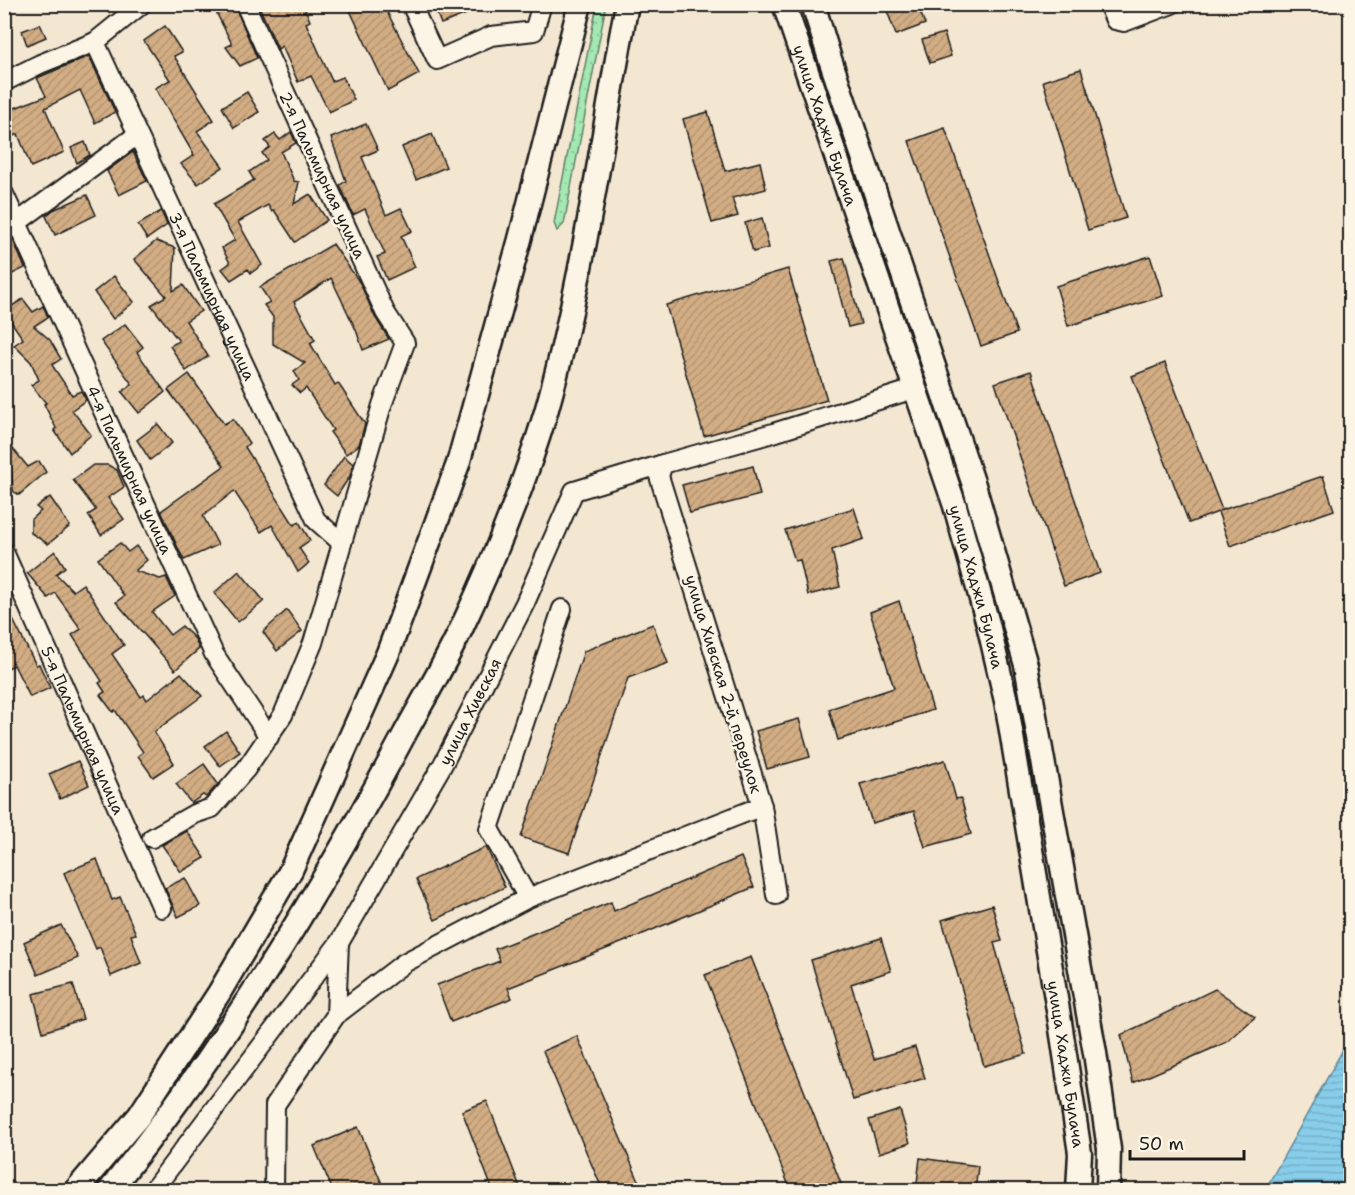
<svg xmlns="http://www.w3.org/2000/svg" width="1355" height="1195" viewBox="0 0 1355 1195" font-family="'Shantell Sans',sans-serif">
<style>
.grass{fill:url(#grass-dots);stroke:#608268;stroke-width:1.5}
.water{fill:url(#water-rules);stroke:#5d8698;stroke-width:1.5}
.building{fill:url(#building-hatch);stroke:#1c1c1c;stroke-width:1.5}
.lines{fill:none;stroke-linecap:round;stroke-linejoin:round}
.minor-casing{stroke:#1c1c1c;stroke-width:22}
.major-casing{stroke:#1c1c1c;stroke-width:27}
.minor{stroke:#fcf5e5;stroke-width:18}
.major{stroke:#fcf5e5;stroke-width:22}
.labels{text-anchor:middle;stroke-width:5;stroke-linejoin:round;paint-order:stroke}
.street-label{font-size:16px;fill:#1c1c1c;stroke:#fcf5e5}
</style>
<defs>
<pattern id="grass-dots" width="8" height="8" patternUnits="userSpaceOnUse" patternTransform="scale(1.5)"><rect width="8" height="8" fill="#a4e9b4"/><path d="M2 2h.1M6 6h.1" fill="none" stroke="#8dc79a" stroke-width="1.8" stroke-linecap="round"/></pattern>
<pattern id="water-rules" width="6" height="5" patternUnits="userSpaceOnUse" patternTransform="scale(1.5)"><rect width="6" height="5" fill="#88cdea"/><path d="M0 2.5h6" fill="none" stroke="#75afc8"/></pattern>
<pattern id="building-hatch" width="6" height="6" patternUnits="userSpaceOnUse" patternTransform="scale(1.5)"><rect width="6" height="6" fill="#d2ad84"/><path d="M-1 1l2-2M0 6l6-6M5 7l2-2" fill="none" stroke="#b49471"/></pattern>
</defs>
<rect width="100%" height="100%" fill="#f4e7d2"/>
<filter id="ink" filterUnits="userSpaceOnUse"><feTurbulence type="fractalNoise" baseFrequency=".0167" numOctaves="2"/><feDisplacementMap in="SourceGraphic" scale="12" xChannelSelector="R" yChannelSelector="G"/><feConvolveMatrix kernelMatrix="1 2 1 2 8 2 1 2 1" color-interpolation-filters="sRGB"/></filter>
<g filter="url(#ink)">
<!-- grass -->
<path class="grass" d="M 597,5 L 606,5 L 564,224 L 557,231 L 554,223 Z"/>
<!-- water -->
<path class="water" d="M 1350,1037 L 1350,1190 L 1265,1190 Z"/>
<!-- building -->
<g class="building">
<path d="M 212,4 L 234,4 L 257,58 L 240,66 L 226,47 L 232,44 Z"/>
<path d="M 258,4 L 303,4 L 310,21 L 306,23 L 332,81 L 343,77 L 354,100 L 329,112 L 311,76 L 298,82 L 282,46 L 278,49 Z"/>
<path d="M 347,4 L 383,4 L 419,74 L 388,91 Z"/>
<path d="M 433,4 L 489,4 L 489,5 L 441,24 Z"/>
<path d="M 896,4 L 917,4 L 925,24 L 896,35 L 886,8 Z"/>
<path d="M 40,24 L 46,37 L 27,45 L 22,31 Z"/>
<path d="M 165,26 L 182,52 L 174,56 L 214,120 L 197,131 L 223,167 L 198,184 L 181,164 L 194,155 L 155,88 L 170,80 L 144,41 Z"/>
<path d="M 944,33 L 951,56 L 930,63 L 922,40 Z"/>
<path d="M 89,56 L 115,112 L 95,123 L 80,90 L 45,108 L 64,152 L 31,167 L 18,134 L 11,137 L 4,122 L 4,112 L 46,96 L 37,78 Z"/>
<path d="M 1081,69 L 1126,218 L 1088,230 L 1043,81 Z"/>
<path d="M 247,92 L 259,112 L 234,128 L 222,107 Z"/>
<path d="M 708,112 L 725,171 L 760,162 L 766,189 L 732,198 L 738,216 L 712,223 L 683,119 Z"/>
<path d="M 366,124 L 378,150 L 362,157 L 386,215 L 401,208 L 412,231 L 401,236 L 415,267 L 387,280 L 377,257 L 385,254 L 365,209 L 353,215 L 340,185 L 346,181 L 331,138 Z"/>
<path d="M 945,128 L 1017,333 L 981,346 L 909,141 Z"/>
<path d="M 291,132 L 296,143 L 281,152 L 294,181 L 299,182 L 294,204 L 310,194 L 327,220 L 295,242 L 274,210 L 272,212 L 268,205 L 238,222 L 262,265 L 251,273 L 248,269 L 231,280 L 222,269 L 230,263 L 222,248 L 235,240 L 214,204 L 254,180 L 249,172 L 267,160 L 262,153 L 270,147 L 265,141 L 275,134 L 280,140 Z"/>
<path d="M 432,134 L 446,167 L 416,180 L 402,147 Z"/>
<path d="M 85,142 L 90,155 L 77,163 L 71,148 Z"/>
<path d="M 133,152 L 147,181 L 119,195 L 107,171 Z"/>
<path d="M 87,195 L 96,215 L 55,235 L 46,216 L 53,210 Z"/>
<path d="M 161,211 L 167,225 L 147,239 L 138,225 Z"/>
<path d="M 762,218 L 769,248 L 753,252 L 745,223 Z"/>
<path d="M 13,240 L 25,268 L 4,278 L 4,243 Z"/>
<path d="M 156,241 L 175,248 L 173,291 L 183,285 L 201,311 L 186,321 L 208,356 L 186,371 L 170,346 L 179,341 L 151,305 L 166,296 L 134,259 Z"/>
<path d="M 333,244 L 360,283 L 375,317 L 389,339 L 363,350 L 356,330 L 331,278 L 294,302 L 315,340 L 310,343 L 335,385 L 338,383 L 365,424 L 359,445 L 346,454 L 330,432 L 333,430 L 306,388 L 300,393 L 292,385 L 299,380 L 294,371 L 305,363 L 273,344 L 273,317 L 264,305 L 270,302 L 260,287 Z"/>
<path d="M 1150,256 L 1163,296 L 1068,326 L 1056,286 Z"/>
<path d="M 844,258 L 861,324 L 848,327 L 831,261 Z"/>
<path d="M 788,269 L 827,400 L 704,436 L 666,305 Z"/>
<path d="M 114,276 L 134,302 L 113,319 L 94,292 Z"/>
<path d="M 23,299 L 33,312 L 43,306 L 48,317 L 34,326 L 50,340 L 61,359 L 52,365 L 72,395 L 81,391 L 86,400 L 72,410 L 91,435 L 70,453 L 54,430 L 56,428 L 44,404 L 46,403 L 31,385 L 39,380 L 31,362 L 14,345 L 23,339 L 4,311 Z"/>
<path d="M 125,324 L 143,347 L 137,352 L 165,392 L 139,413 L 122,392 L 132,384 L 101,341 Z"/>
<path d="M 1165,363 L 1222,510 L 1219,511 L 1323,476 L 1334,510 L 1230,546 L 1218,512 L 1189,523 L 1132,376 Z"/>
<path d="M 1031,371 L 1100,573 L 1064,586 L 995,383 Z"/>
<path d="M 189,374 L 224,424 L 233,419 L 249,443 L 245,447 L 294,525 L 299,522 L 310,540 L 299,548 L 309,563 L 298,572 L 272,525 L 261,532 L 234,491 L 203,516 L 218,545 L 184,560 L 180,552 L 161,511 L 224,466 L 168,390 Z"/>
<path d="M 158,424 L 172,443 L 150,460 L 137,440 Z"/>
<path d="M 9,444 L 28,467 L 39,461 L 46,472 L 19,495 L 13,491 Z"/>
<path d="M 344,456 L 353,464 L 350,476 L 337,496 L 324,485 Z"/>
<path d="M 93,465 L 108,465 L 117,470 L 124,487 L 108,498 L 124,519 L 101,535 L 88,515 L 96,510 L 73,480 Z"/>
<path d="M 753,466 L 760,495 L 690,513 L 682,485 Z"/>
<path d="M 50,497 L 70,526 L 48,544 L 31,533 L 31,519 L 41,511 L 36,507 Z"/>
<path d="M 854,508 L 864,539 L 832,550 L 840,587 L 808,595 L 800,560 L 795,561 L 785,530 Z"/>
<path d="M 120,543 L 128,552 L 136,546 L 147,560 L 135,571 L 160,579 L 166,577 L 175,596 L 152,612 L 170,635 L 182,626 L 195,639 L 199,649 L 175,670 L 116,602 L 124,596 L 98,559 Z"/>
<path d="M 55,551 L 65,567 L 56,574 L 73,591 L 83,584 L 124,645 L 112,654 L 141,697 L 144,695 L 147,700 L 181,673 L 202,696 L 154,732 L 174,763 L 153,777 L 138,756 L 143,752 L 115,710 L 113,712 L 100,695 L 105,692 L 99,683 L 102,681 L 72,635 L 81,629 L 55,593 L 48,598 L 27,573 Z"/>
<path d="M 239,571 L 264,601 L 238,622 L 214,593 Z"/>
<path d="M 899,601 L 933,710 L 838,740 L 829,709 L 894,688 L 870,612 Z"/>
<path d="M 4,602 L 36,665 L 39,664 L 50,688 L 30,697 L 14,665 L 4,670 Z"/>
<path d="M 287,610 L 302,631 L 277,651 L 263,632 Z"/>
<path d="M 653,624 L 668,663 L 628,678 L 569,853 L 521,837 L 584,651 Z"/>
<path d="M 799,719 L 810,757 L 767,769 L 756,731 Z"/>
<path d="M 226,731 L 240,752 L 220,766 L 205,746 Z"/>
<path d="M 945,760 L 956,799 L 961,798 L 971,834 L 925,847 L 914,811 L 872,823 L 860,784 Z"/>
<path d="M 78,761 L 89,785 L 60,799 L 49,774 Z"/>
<path d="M 204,764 L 218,784 L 206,797 L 203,795 L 191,803 L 176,784 Z"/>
<path d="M 187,831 L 205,858 L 181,872 L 162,845 Z"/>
<path d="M 486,847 L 505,887 L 435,920 L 416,879 Z"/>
<path d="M 741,857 L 754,887 L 631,939 L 508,988 L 512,998 L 451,1022 L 437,985 L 500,961 L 495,949 L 611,902 L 614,911 Z"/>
<path d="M 97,859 L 112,900 L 120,897 L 136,934 L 131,935 L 141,963 L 111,976 L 100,947 L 96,949 L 64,873 Z"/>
<path d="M 185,878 L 200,906 L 178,917 L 165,888 Z"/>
<path d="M 992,905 L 1002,941 L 994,943 L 1026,1054 L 984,1066 L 942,920 Z"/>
<path d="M 61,925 L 78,958 L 38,975 L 24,942 Z"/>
<path d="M 881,938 L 891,971 L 851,984 L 874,1059 L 915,1047 L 925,1078 L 853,1100 L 811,960 Z"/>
<path d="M 751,957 L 844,1191 L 791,1191 L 705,975 Z"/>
<path d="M 73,984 L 83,1019 L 43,1032 L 33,994 Z"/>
<path d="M 1215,989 L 1255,1017 L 1227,1042 L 1133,1083 L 1121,1035 Z"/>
<path d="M 577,1036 L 643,1191 L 603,1191 L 543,1051 Z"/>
<path d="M 487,1101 L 520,1187 L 511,1191 L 493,1191 L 462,1111 Z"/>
<path d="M 900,1110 L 910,1143 L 879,1153 L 869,1120 Z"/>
<path d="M 358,1127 L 385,1191 L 333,1191 L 314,1146 Z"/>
<path d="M 920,1158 L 978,1166 L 975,1191 L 916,1191 Z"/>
</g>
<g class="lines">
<defs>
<g id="minor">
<path d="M 411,4 L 437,60 L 491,36 L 534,31 L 542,4"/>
<path d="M 1108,4 L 1115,20 L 1124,22 L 1172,4"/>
<path id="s1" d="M 95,42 L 316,520 L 342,543"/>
<path d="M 4,82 L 40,64 L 95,42 L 142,4"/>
<path id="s2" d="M 4,194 L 214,654 L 269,737"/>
<path d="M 4,232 L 137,135"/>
<path id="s3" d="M 4,552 L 162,908"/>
<path d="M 152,838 L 194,814 L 212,808 L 246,769 L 283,715 L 313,643 L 382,405 L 405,343 L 385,312 L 245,4"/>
<path d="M 776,895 L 762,806 L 659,476 L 663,464 L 773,433 L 914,389"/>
<path d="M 528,898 L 489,829 L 562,609"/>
<path id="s4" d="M 336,1015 L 339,943 L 443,764 L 525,603 L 574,491 L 663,464"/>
<path d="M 153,1190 L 339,943"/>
<path d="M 274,1190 L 275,1105 L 336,1015 L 404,963 L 528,898 L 762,806"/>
</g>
<g id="major">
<path id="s5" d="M 784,4 L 955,506 L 988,624 L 1006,701 L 1060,1022 L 1080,1153 L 1078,1190"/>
<path d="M 813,4 L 830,59 L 974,485 L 1026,665 L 1095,1053 L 1109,1149 L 1108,1190"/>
<path d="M 76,1190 L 139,1116 L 219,993 L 291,870 L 388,653 L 458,464 L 520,239 L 580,4"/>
<path d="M 110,1190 C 223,1050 318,896 403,737 C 423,700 445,664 462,627 C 495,557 524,485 546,412 C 584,279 601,140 627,4"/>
</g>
</defs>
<!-- minor casing -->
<use href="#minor" class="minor-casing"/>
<!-- major casing -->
<use href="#major" class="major-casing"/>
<!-- minor -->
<use href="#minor" class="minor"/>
<!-- major -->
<use href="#major" class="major"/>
</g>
</g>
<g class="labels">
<!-- street labels -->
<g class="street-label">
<text dy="6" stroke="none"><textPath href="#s5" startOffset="128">улица Хаджи Булача</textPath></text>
<text transform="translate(323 175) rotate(65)" y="6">2-я Пальмирная улица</text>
<text dy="6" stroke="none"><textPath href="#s1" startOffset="280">3-я Пальмирная улица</textPath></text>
<text dy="6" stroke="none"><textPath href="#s2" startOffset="303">4-я Пальмирная улица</textPath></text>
<text dy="6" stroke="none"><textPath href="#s5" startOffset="614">улица Хаджи Булача</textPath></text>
<text transform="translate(724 684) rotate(73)" y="6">улица Хивская 2-й переулок</text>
<text dy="6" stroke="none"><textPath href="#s4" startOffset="338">улица Хивская</textPath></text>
<text dy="6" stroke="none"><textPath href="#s3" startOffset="195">5-я Пальмирная улица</textPath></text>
<text dy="6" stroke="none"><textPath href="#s5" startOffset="1100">улица Хаджи Булача</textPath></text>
</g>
</g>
<!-- margin -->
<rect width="1355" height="1195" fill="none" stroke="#fcf5e5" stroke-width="24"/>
<rect x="12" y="12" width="1331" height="1171" fill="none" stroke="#1c1c1c" stroke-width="2" filter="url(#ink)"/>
<!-- scale -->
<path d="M1130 1150v9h114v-9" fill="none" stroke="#1c1c1c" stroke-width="3"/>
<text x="1139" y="1150" font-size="18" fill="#1c1c1c" stroke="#fcf5e5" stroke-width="4.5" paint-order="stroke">50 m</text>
</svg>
